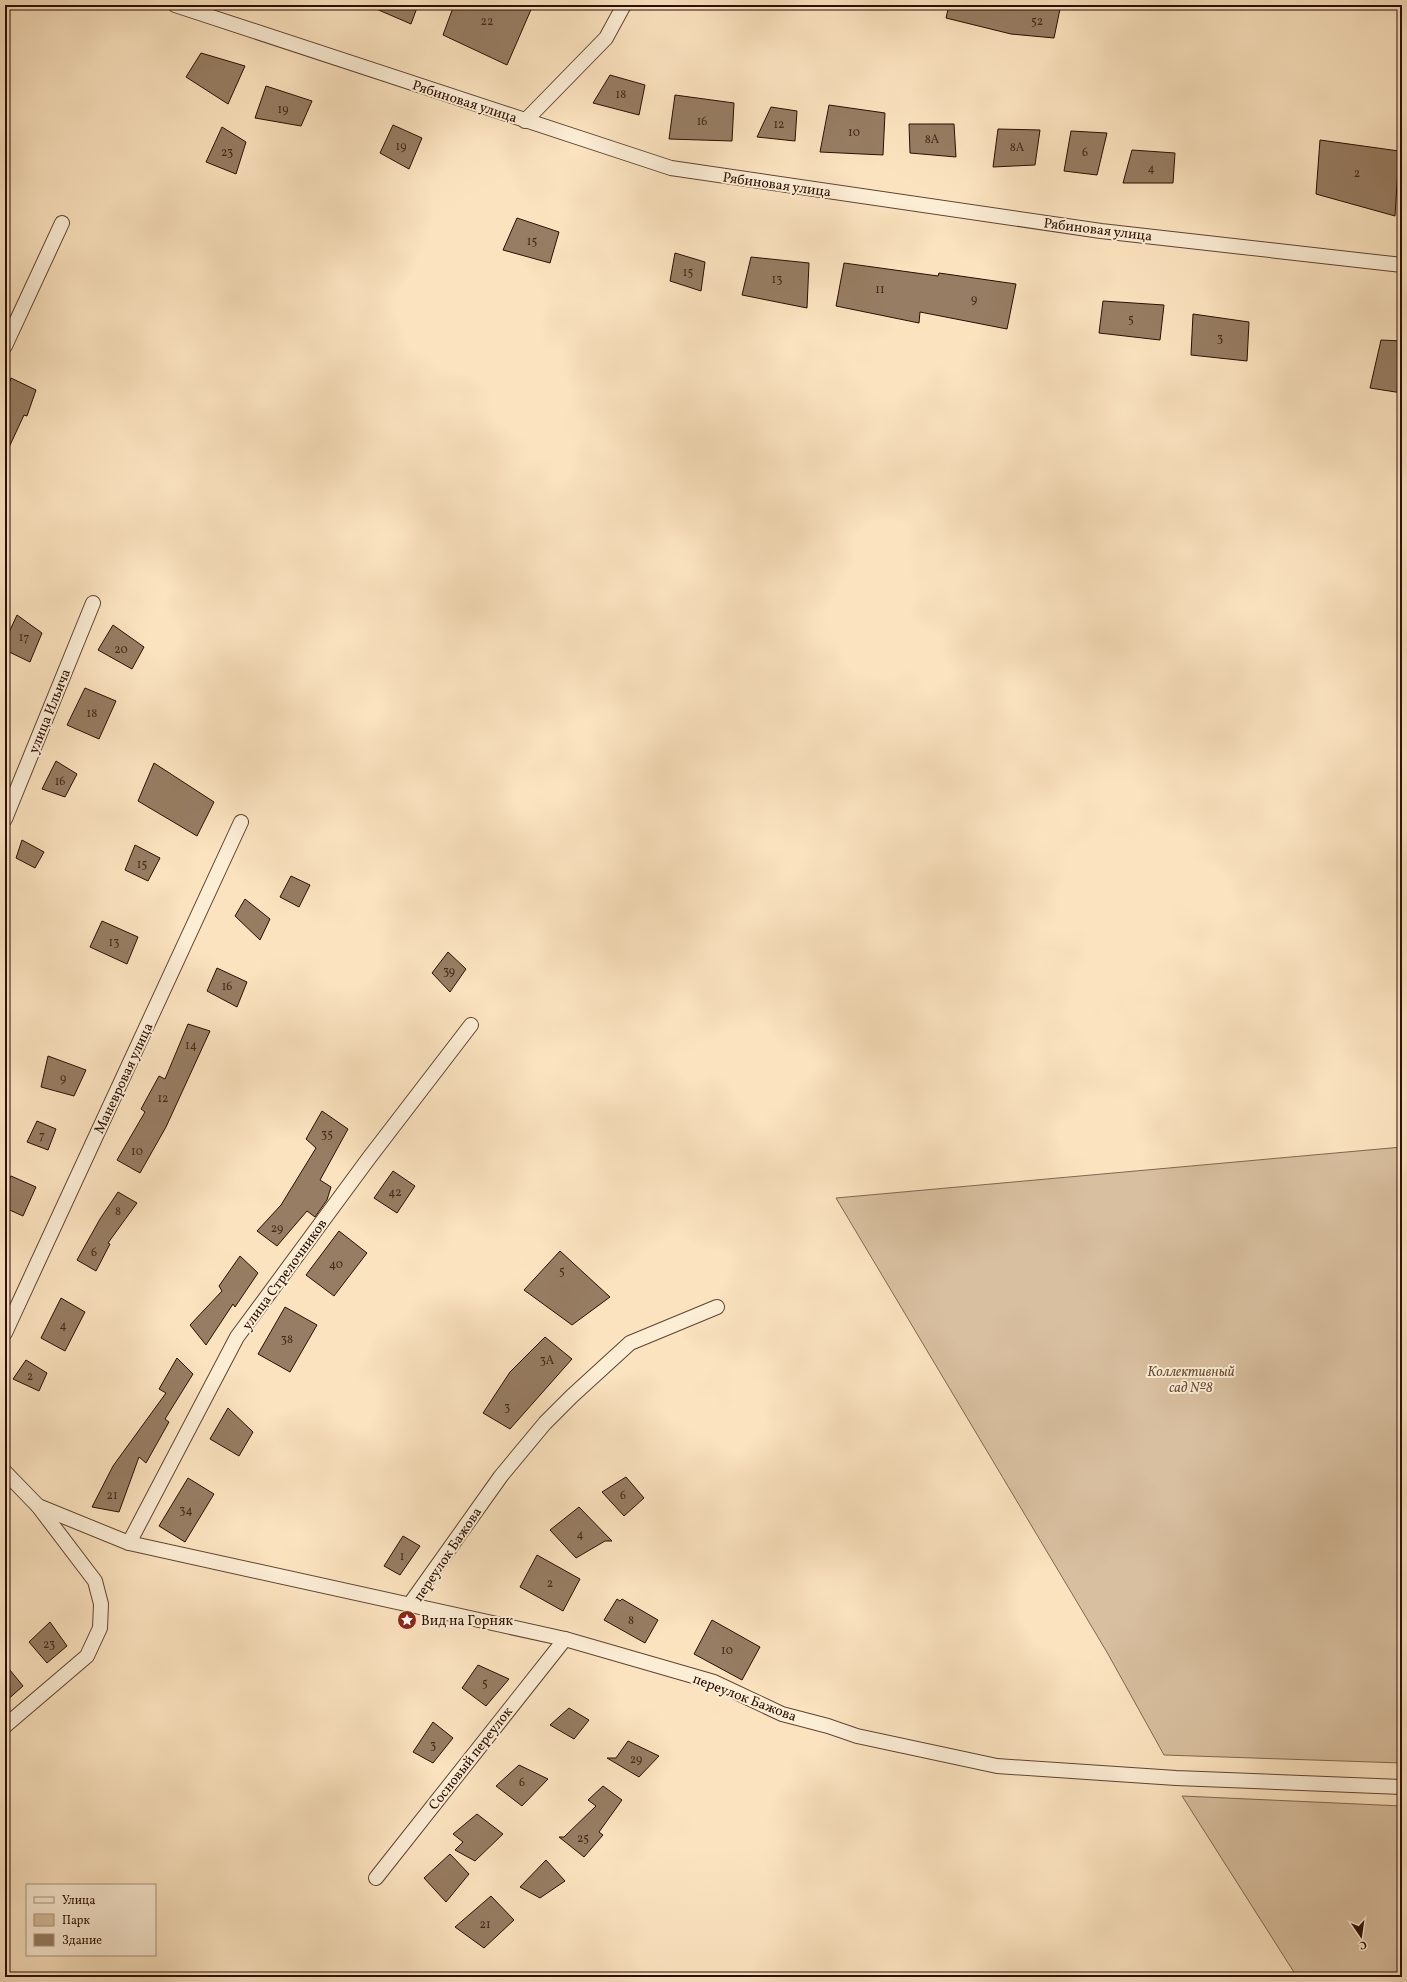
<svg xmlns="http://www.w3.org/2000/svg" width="1407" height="1982" viewBox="0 0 1407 1982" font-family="Vollkorn,serif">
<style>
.green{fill:#d8bf9f;stroke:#826750}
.building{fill:#977d63;stroke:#2b0f00}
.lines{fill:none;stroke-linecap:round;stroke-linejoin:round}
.street-casing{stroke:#5f4430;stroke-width:16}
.street{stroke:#fcedd5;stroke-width:14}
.labels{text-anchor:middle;stroke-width:4;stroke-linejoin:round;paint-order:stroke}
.number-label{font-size:12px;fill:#462a19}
.street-label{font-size:14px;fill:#2b0f00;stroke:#fcedd5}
.park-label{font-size:14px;font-style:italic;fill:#684d38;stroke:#fcedd5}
.poi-label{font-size:14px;fill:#2b0f00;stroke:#fcedd5;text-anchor:start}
</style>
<rect width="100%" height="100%" fill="#fbe3bf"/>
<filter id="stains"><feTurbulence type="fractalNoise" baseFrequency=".005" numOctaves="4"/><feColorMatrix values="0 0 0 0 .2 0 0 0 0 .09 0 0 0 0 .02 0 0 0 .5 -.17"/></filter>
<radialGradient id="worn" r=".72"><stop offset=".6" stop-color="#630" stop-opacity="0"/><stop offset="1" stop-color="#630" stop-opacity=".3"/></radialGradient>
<!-- green -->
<g class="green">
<path d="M 1402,1147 L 1402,1763 L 1164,1755 L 1108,1654 L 836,1198 Z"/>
<path d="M 1182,1796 L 1402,1806 L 1402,1977 L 1297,1977 Z"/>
</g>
<!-- building -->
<g class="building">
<path d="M 367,5 L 418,5 L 411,24 Z"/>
<path d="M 454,5 L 533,5 L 507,65 L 443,35 Z"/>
<path d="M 949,5 L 1050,5 L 1060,9 L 1054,38 L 1011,34 L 946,18 Z"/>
<path d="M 201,53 L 245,66 L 228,104 L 186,77 Z"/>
<path d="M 610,75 L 645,85 L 639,115 L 593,103 Z"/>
<path d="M 266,86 L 312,101 L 301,126 L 255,118 Z"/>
<path d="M 675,95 L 734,103 L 732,141 L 669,139 Z"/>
<path d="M 829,105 L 885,113 L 883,155 L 820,152 Z"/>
<path d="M 771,107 L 797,111 L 795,141 L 757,137 Z"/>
<path d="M 909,124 L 954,124 L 956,157 L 910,153 Z"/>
<path d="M 393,125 L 422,138 L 409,169 L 380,153 Z"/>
<path d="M 222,127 L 246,142 L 236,174 L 206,162 Z"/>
<path d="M 998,129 L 1040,130 L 1035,165 L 993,167 Z"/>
<path d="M 1071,131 L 1107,133 L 1097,175 L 1064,171 Z"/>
<path d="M 1320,140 L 1399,151 L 1395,216 L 1316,194 Z"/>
<path d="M 1132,150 L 1175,153 L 1173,183 L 1123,183 Z"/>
<path d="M 517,218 L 559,232 L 550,263 L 503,250 Z"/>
<path d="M 675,253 L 705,262 L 701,291 L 670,281 Z"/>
<path d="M 751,257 L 809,263 L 807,308 L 742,295 Z"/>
<path d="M 844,263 L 938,276 L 939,273 L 1016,284 L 1007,329 L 920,312 L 919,323 L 836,306 Z"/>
<path d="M 1103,301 L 1164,305 L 1160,340 L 1099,333 Z"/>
<path d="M 1193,314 L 1249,322 L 1247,361 L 1191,355 Z"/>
<path d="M 1381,340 L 1402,341 L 1402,393 L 1370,388 Z"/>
<path d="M 11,378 L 36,390 L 27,416 L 24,415 L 5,456 L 5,395 Z"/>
<path d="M 17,615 L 42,633 L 30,662 L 5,650 L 5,641 Z"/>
<path d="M 113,625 L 144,647 L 132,669 L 98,650 Z"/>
<path d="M 85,688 L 116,701 L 99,739 L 67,725 Z"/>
<path d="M 56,761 L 77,774 L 65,797 L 42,789 Z"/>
<path d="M 154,763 L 214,802 L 197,836 L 138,801 Z"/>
<path d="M 22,840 L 44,852 L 35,868 L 16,858 Z"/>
<path d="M 135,845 L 160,858 L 148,881 L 125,870 Z"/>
<path d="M 291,876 L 310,885 L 299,907 L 280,897 Z"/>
<path d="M 245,899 L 270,919 L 260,940 L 235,916 Z"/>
<path d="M 102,921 L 138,937 L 127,964 L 90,947 Z"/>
<path d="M 448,952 L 466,969 L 450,992 L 432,973 Z"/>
<path d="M 217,968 L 247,982 L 237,1007 L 207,991 Z"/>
<path d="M 188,1024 L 210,1031 L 166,1127 L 140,1173 L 117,1160 L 145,1112 L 141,1109 L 159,1076 L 165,1079 Z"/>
<path d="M 48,1056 L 86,1070 L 74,1096 L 41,1087 Z"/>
<path d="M 322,1111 L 348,1129 L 320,1180 L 331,1187 L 327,1200 L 315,1217 L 307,1211 L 277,1246 L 257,1231 L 281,1205 L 316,1148 L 306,1139 Z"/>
<path d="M 37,1121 L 56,1129 L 48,1150 L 27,1142 Z"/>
<path d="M 393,1171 L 415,1186 L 397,1213 L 374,1198 Z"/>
<path d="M 11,1176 L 36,1187 L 23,1216 L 5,1208 L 5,1189 Z"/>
<path d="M 118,1192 L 137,1203 L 108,1243 L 110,1244 L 96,1271 L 77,1260 L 100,1219 Z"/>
<path d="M 339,1231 L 367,1253 L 334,1296 L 306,1275 Z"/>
<path d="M 560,1251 L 610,1297 L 572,1325 L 524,1290 Z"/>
<path d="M 240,1256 L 258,1273 L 235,1307 L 233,1304 L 206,1345 L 190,1325 L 222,1291 L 219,1286 Z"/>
<path d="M 61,1298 L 85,1312 L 65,1351 L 41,1338 Z"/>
<path d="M 285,1307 L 317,1325 L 290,1372 L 258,1354 Z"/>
<path d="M 545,1337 L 572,1359 L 510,1429 L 483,1413 L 510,1372 Z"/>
<path d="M 177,1358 L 193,1374 L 165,1419 L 169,1422 L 146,1463 L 139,1457 L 119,1512 L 92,1507 L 113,1466 L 166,1393 L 159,1389 Z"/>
<path d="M 26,1360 L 47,1373 L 39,1391 L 13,1379 Z"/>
<path d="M 228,1408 L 253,1432 L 239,1456 L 210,1439 Z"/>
<path d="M 626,1477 L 644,1498 L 624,1516 L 602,1492 Z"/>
<path d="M 188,1478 L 214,1494 L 185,1542 L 159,1526 Z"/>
<path d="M 579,1507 L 612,1541 L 605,1541 L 576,1558 L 550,1530 Z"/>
<path d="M 403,1536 L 420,1546 L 400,1575 L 384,1566 Z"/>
<path d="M 537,1555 L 580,1579 L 563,1611 L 520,1587 Z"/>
<path d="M 617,1599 L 620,1601 L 622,1599 L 658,1620 L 645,1643 L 604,1620 Z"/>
<path d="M 712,1620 L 760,1647 L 742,1680 L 694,1654 Z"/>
<path d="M 50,1622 L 67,1646 L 47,1663 L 29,1642 Z"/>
<path d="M 5,1664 L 23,1686 L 5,1702 Z"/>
<path d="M 478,1665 L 509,1679 L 486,1706 L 462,1688 Z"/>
<path d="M 569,1708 L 589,1720 L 574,1739 L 550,1725 Z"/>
<path d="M 433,1722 L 453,1738 L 433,1763 L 413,1752 Z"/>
<path d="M 628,1741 L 659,1756 L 639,1777 L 607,1758 L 616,1758 Z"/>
<path d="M 519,1765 L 548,1779 L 522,1806 L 496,1786 Z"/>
<path d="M 603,1786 L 622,1800 L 599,1832 L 603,1835 L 584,1857 L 559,1837 L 564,1837 L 596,1806 L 588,1800 Z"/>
<path d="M 477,1814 L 503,1834 L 475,1861 L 455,1850 L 463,1842 L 453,1834 Z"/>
<path d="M 450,1854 L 469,1874 L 446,1902 L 424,1878 Z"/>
<path d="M 546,1860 L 565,1881 L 540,1898 L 520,1887 Z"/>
<path d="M 491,1896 L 514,1920 L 484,1948 L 455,1927 Z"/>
</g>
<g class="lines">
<defs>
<g id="street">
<path d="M 175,5 L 671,168 L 1101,231 L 1402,265"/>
<path d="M 525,121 L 606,38 L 624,5"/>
<path d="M 5,346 L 62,223"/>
<path d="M 5,819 L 93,603"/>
<path d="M 5,1333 L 241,822"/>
<path d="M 5,1472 L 38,1506 L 129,1543 L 565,1639 L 714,1682 L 782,1714 L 828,1726 L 857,1736 L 997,1766 L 1176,1778 L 1402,1787"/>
<path d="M 129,1543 L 237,1337 L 369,1158 L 471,1025"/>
<path d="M 410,1604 L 501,1476 L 545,1423 L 572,1396 L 630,1343 L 717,1307"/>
<path d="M 5,1726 L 87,1656 L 100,1628 L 101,1604 L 95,1581 L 38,1506"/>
<path d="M 376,1878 L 565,1639"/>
</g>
</defs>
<!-- street casing -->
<use href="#street" class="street-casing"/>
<!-- street -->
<use href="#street" class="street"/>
</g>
<!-- icons -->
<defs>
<symbol id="sight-disc" viewBox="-11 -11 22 22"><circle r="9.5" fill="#8f2418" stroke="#fcedd5"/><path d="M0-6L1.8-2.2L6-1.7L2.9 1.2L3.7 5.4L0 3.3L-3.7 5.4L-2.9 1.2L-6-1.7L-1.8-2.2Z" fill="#fff"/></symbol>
</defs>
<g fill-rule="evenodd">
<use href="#sight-disc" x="396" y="1609" width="22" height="22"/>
</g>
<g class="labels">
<!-- number labels -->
<g class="number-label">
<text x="487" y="25">22</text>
<text x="1037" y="25">52</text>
<text x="621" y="98">18</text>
<text x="283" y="113">19</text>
<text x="702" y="125">16</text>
<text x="779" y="128">12</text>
<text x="854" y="136">10</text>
<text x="932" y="143">8А</text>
<text x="401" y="150">19</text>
<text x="1017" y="151">8А</text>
<text x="227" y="156">23</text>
<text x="1085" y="156">6</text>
<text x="1151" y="172">4</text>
<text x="1357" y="177">2</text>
<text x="532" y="245">15</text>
<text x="688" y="276">15</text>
<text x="777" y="283">13</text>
<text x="880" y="293">11</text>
<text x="974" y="303">9</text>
<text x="1131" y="323">5</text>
<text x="1220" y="342">3</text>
<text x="24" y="641">17</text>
<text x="121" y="653">20</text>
<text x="92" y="717">18</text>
<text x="60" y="785">16</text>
<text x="142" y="868">15</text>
<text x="114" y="946">13</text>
<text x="449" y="975">39</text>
<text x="227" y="990">16</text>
<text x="191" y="1049">14</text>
<text x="63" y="1082">9</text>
<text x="163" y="1102">12</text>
<text x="327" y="1138">35</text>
<text x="42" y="1139">7</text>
<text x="137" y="1155">10</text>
<text x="395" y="1196">42</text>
<text x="118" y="1215">8</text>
<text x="277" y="1232">29</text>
<text x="94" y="1256">6</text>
<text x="336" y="1268">40</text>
<text x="562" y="1275">5</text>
<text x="63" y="1329">4</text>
<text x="287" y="1343">38</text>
<text x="547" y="1364">3А</text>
<text x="30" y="1380">2</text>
<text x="507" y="1411">3</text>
<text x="112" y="1499">21</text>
<text x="623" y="1499">6</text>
<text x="186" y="1514">34</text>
<text x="580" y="1538">4</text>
<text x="402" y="1560">1</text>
<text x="550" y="1587">2</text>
<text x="631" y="1624">8</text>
<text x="49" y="1648">23</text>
<text x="727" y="1654">10</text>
<text x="485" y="1687">5</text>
<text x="433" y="1749">3</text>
<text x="636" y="1763">29</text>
<text x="522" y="1786">6</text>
<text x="583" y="1842">25</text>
<text x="485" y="1928">21</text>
</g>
<!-- street labels -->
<g class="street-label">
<text transform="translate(465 101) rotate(18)" y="5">Рябиновая улица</text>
<text transform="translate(777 184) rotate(8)" y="5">Рябиновая улица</text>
<text transform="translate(1098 229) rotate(7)" y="5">Рябиновая улица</text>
<text transform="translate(49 711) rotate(-68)" y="5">улица Ильича</text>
<text transform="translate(123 1078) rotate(-65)" y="5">Маневровая улица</text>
<text transform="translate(284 1274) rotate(-54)" y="5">улица Стрелочников</text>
<text transform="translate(447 1554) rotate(-56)" y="5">переулок Бажова</text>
<text transform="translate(745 1697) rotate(21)" y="5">переулок Бажова</text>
<text transform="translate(470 1758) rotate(-52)" y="5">Сосновый переулок</text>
</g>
<!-- park labels -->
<g class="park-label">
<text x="1191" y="1376">Коллективный<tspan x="1191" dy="16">сад №8</tspan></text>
</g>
<!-- poi labels -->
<g class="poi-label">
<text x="421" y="1625">Вид на Горняк</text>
</g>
</g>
<!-- margin -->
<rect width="1407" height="1982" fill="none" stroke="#fbe3bf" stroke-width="20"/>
<rect x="6" y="6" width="1395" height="1970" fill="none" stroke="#2b0f00" stroke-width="2"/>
<rect x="10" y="10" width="1387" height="1962" fill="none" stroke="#2b0f00"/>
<!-- legend -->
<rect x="26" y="1884" width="130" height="72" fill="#fcedd5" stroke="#a89480"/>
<rect x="34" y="1897" width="20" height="6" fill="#fcedd5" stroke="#a89480"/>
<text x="62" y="1904" font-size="12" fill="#2b0f00">Улица</text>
<rect x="34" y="1914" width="20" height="12" fill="#d8bf9f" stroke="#a89480"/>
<text x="62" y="1924" font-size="12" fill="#2b0f00">Парк</text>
<rect x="34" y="1934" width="20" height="12" fill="#977d63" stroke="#a89480"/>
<text x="62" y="1944" font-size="12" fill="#2b0f00">Здание</text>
<!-- north arrow -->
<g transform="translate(1361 1936) rotate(167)" stroke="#fcedd5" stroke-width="3" paint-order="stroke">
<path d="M0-3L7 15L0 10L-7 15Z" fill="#2b0f00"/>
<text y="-6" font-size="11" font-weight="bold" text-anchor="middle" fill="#2b0f00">С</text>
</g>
<rect width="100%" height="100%" filter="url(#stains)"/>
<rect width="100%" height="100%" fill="url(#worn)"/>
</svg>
